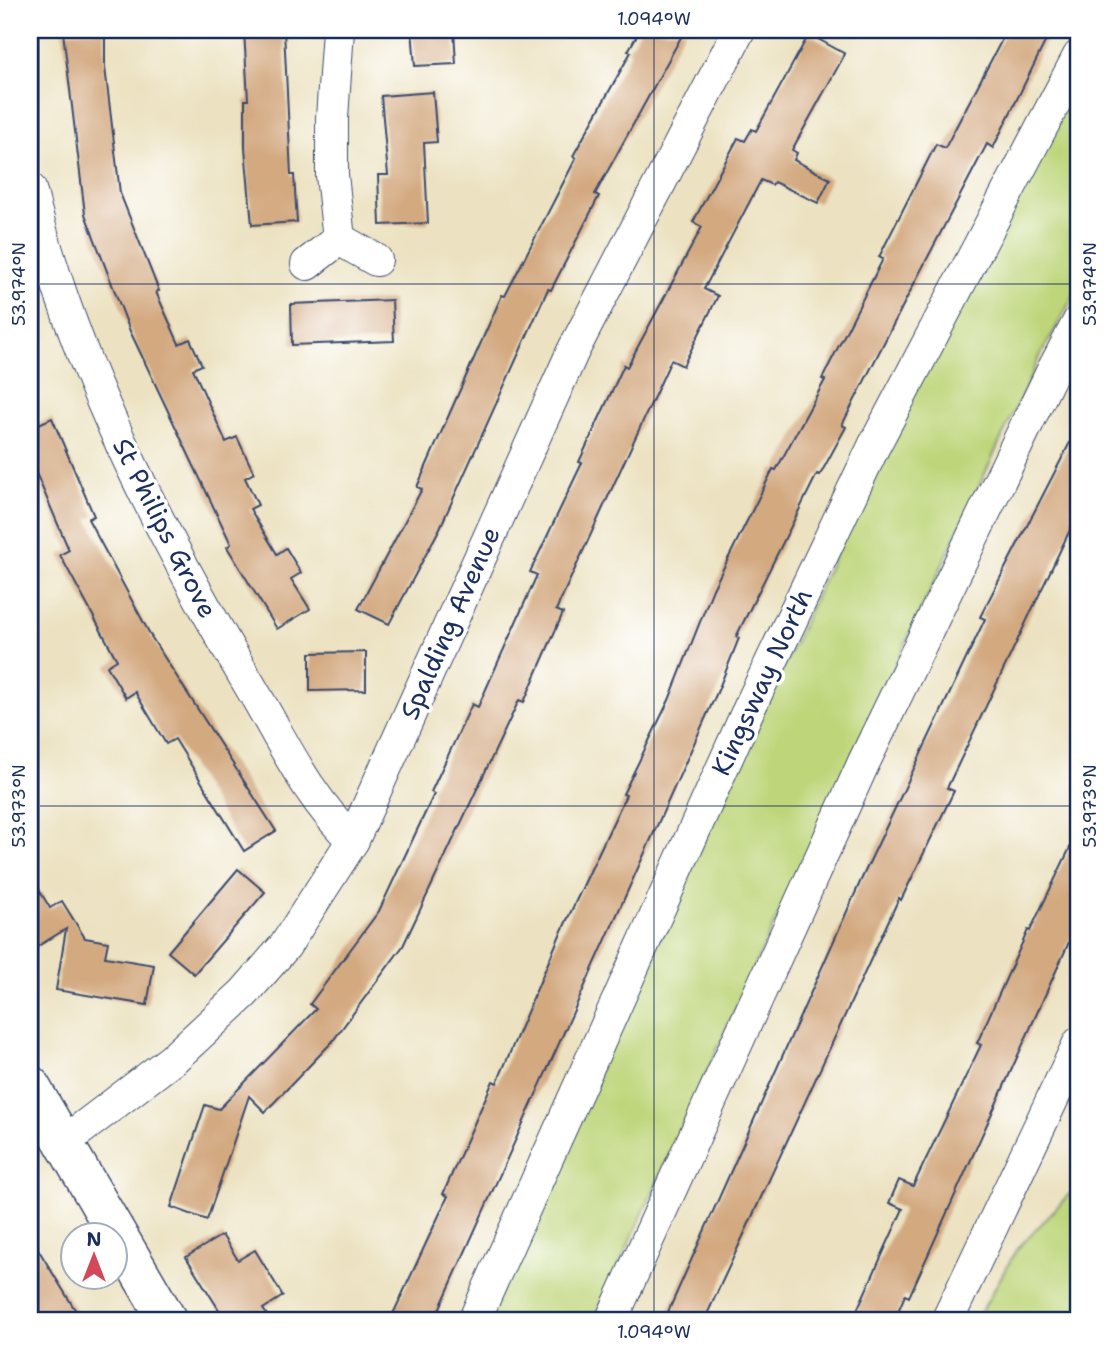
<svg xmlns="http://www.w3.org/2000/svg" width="1109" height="1351" viewBox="0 0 1109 1351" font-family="'Shantell Sans',sans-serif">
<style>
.green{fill:#bed579;stroke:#6c826c;stroke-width:2}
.building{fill:#d3a980}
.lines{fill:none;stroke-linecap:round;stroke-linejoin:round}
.minor-casing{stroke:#3a4a6d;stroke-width:34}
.tertiary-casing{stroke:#3a4a6d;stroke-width:41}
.minor{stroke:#fff;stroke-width:32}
.tertiary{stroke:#fff;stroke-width:38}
.ticks{fill:none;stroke:#1b2f5e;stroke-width:2;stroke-opacity:0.45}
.labels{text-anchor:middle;stroke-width:7;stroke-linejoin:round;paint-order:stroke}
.street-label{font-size:26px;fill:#1b2f5e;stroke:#fff}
.neatline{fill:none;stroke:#1b2f5e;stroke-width:2.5}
.ticks-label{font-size:18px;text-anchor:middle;fill:#1b2f5e}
</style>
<rect width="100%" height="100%" fill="#fff"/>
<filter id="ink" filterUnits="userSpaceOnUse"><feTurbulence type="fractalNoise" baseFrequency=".0143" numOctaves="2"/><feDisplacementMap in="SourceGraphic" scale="14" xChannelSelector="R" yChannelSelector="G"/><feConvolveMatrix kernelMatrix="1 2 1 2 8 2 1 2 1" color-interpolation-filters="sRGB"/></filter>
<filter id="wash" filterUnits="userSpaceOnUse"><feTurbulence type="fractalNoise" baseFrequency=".00686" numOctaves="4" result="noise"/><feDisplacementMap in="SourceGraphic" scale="28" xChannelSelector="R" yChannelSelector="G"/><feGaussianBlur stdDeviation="1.57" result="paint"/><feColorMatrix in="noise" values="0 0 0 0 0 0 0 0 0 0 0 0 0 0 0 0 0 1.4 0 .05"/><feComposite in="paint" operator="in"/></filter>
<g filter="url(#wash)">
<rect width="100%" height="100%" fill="#ece2c1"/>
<!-- green -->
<g class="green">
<path d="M 1079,79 L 1079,286 L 1039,358 L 767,939 L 594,1321 L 484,1321 L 881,454 Z"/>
<path d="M 1076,1187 L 1079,1190 L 1079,1321 L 976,1321 L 1017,1249 Z"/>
</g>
<g id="blocks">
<!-- building -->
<g class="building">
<path d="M 105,30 L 105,67 L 120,193 L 159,291 L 156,292 L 179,344 L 190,339 L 202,365 L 193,369 L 226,442 L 237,437 L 254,473 L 245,478 L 258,505 L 250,509 L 277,554 L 286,548 L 301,573 L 291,579 L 310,609 L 277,629 L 227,547 L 231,544 L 130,331 L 85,214 L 63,32 Z"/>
<path d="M 244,30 L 284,30 L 291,175 L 294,175 L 297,222 L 252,225 L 245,148 L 245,100 L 248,100 Z"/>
<path d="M 412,30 L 454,30 L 456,64 L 415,66 Z"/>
<path d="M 640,30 L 685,30 L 595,194 L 599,196 L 551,290 L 548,289 L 440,528 L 389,624 L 358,609 L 422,489 L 417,487 L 502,295 L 505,296 L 576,158 L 573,156 L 631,52 L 628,51 Z"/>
<path d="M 1007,30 L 1051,30 L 993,148 L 987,144 L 918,276 L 842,425 L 846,427 L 820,475 L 817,474 L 736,637 L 739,638 L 719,688 L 434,1321 L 408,1321 L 393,1314 L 448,1196 L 443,1194 L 493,1081 L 497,1083 L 559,937 L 626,795 L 623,794 L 669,700 L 713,589 L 773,469 L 776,470 L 825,380 L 822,379 L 883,259 L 879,257 L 936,144 L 945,148 Z"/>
<path d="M 809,34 L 845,54 L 792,150 L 797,153 L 794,160 L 830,179 L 818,203 L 774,182 L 772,185 L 761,180 L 704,289 L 718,296 L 683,366 L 671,360 L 556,610 L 563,613 L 524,702 L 519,700 L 403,946 L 332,1042 L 265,1112 L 249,1096 L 207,1220 L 171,1207 L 205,1105 L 219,1109 L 316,1009 L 310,1004 L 379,911 L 434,794 L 431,792 L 472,704 L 478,707 L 537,575 L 530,572 L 582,463 L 579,462 L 624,365 L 627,367 L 702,227 L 693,222 L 738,138 L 745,141 L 752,129 L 756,131 Z"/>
<path d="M 433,92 L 437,142 L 424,143 L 428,223 L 380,225 L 378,175 L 388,175 L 381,96 Z"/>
<path d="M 392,300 L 394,341 L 292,345 L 291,304 Z"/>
<path d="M 52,418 L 94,516 L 88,519 L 152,638 L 276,831 L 244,851 L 175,739 L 166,744 L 135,692 L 126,698 L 107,666 L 117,660 L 60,555 L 69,550 L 30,459 L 30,428 Z"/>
<path d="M 1079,425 L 1079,511 L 947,788 L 954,791 L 901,900 L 899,898 L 704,1321 L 664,1321 L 861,880 L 985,619 L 980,617 Z"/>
<path d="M 366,652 L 366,690 L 310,691 L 310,653 Z"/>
<path d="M 1079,829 L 1079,920 L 909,1297 L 905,1295 L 894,1321 L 852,1321 L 903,1209 L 889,1203 L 899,1180 L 913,1186 L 981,1045 L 977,1043 L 1028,930 L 1030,931 Z"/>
<path d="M 238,869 L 265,892 L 194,974 L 168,952 Z"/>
<path d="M 30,875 L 50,908 L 62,901 L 85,938 L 108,942 L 105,957 L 154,965 L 147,1005 L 56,990 L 66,929 L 30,951 Z"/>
<path d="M 222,1235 L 238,1260 L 255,1250 L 283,1296 L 263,1309 L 271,1321 L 226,1321 L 186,1257 Z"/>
<path d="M 30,1236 L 82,1321 L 41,1321 L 30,1302 Z"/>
</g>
</g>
</g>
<g filter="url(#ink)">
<use href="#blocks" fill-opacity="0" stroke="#3a4a6d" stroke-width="2"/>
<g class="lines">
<defs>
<g id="minor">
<path d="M 338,30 L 332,118 L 332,175 L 339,239"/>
<path d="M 30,189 C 74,368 160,533 253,691 C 283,742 309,799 353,840"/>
<path d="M 307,264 L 339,239 L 376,260"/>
<path d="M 64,1142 L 173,1059 L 244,993 L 285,946 L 353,840 L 573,351 L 739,30"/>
<path d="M 474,1321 L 746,715 L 874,446 L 1079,56"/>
<path d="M 611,1321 L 863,764 L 1052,372 L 1079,321"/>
<path d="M 947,1321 L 1079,1043"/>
</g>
<path id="tertiary" d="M 30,1085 L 168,1321"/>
</defs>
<!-- minor casing -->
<use href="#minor" class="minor-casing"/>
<!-- tertiary casing -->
<use href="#tertiary" class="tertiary-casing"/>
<!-- minor -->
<use href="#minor" class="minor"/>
<!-- tertiary -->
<use href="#tertiary" class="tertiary"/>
</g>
</g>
<!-- ticks -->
<path class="ticks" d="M 39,30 L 39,1321M 654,30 L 654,1321M 30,284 L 1079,284M 30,806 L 1079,806"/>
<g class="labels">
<!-- street labels -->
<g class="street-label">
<text transform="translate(165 528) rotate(63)" y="9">St Philips Grove</text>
<text transform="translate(450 623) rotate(-66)" y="9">Spalding Avenue</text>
<text transform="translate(762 682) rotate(-65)" y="9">Kingsway North</text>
</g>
</g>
<!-- margin -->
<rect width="1109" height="1351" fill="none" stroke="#fff" stroke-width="77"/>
<!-- north arrow -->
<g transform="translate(94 1256)"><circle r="33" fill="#ffffff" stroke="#a4acbf" stroke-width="2"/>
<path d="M0-5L12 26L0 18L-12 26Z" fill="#d1495b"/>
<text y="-10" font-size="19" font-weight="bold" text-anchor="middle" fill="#1b2f5e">N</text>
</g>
<rect x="38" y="38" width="1032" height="1274" class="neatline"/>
<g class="ticks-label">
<text x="654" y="25">1.094°W</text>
<text transform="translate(19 284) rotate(-90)" y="6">53.974°N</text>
<text transform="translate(1090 284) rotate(-90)" y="6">53.974°N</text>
<text transform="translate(19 806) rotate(-90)" y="6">53.973°N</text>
<text transform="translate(1090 806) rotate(-90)" y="6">53.973°N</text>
<text x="654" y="1338">1.094°W</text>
</g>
</svg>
